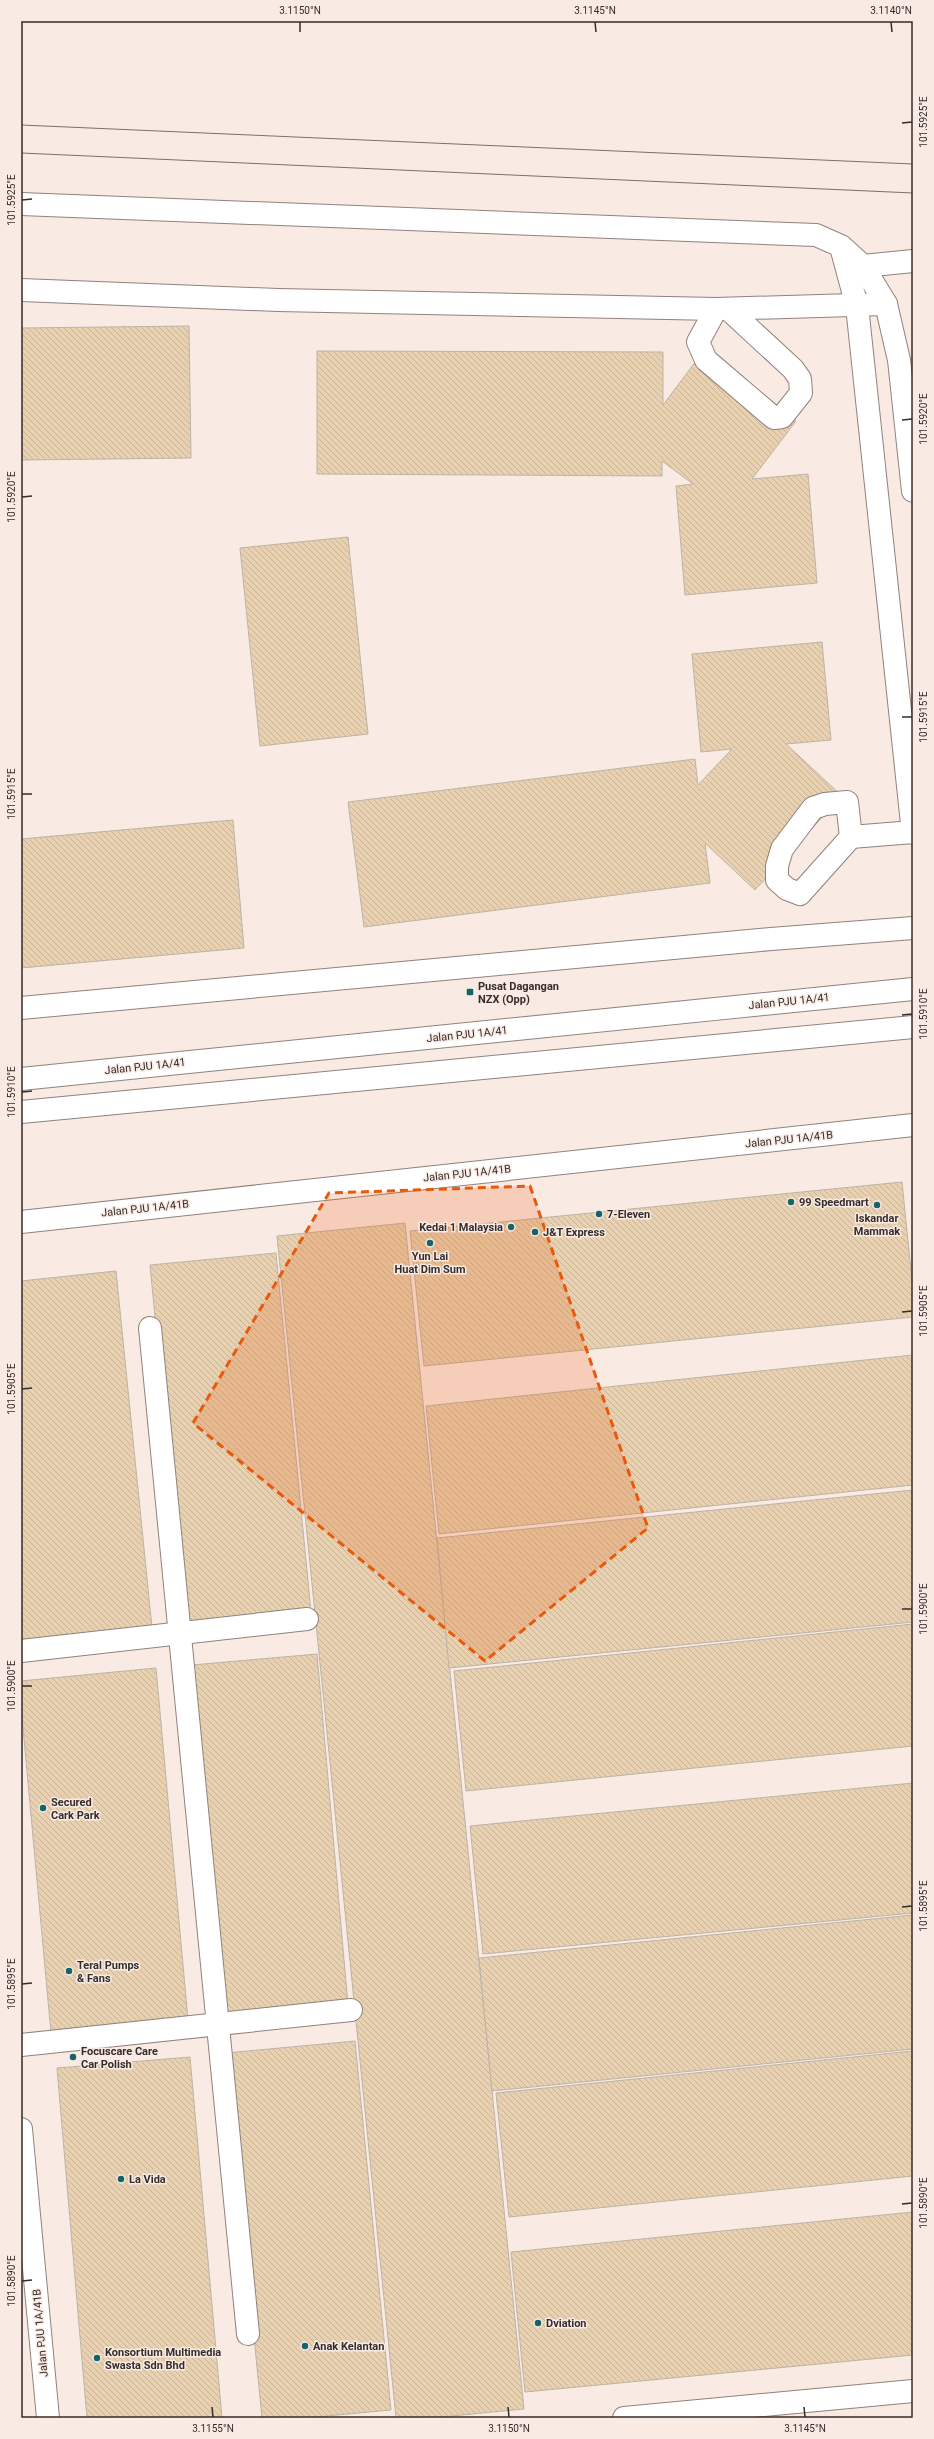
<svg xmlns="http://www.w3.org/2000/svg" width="934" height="2439" viewBox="0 0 934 2439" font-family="Roboto,sans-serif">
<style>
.building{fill:url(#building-back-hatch);stroke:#bcb3a7}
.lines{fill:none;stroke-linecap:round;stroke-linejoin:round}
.minor-casing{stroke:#90827c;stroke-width:24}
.minor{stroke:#fff;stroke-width:22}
.tram{stroke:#7a706d;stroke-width:1}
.marked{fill:#e8590c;fill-opacity:0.2;stroke:#e8590c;stroke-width:3;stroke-dasharray:8 5;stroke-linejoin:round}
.ticks{fill:none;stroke:#332d2b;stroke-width:1.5}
.poi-dot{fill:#156469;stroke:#faeae4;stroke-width:1.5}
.labels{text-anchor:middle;stroke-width:3;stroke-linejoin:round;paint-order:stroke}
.poi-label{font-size:11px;font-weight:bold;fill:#332d2b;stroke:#faeae4;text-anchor:start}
.street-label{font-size:11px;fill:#332d2b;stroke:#faeae4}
.neatline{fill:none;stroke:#332d2b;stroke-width:1.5}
.ticks-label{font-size:10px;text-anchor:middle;fill:#332d2b}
</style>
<defs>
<pattern id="building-back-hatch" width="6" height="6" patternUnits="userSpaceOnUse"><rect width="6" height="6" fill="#e9d1b0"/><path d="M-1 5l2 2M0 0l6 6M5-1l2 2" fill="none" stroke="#c8b498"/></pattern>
</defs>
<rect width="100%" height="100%" fill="#faeae4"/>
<!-- building -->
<g class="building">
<path d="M 189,326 L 191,458 L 21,460 L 21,328 Z"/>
<path d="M 705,349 L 796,421 L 752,479 L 808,474 L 817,583 L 685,595 L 676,486 L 693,484 L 662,461 L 662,476 L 317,474 L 317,351 L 663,352 L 663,405 Z"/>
<path d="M 348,537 L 368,734 L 260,746 L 240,548 Z"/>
<path d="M 822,642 L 831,740 L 786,744 L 842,796 L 755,890 L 705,843 L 710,883 L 364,927 L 348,802 L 695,759 L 698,785 L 732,749 L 701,752 L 692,654 Z"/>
<path d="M 233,820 L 244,948 L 21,968 L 21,839 Z"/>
<path d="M 902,1182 L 913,1290 L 913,1317 L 424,1366 L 410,1231 Z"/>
<path d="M 405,1223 L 524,2409 L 431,2418 L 396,2418 L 277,1236 Z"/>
<path d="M 276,1253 L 311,1612 L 185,1625 L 150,1265 Z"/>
<path d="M 116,1271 L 152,1628 L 21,1641 L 21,1281 Z"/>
<path d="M 913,1355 L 913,1485 L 439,1534 L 426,1406 Z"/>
<path d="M 913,1490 L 913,1622 L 449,1668 L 437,1538 Z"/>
<path d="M 913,1624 L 913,1746 L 466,1791 L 454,1671 Z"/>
<path d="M 317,1654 L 348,2005 L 223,2016 L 192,1665 Z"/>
<path d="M 156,1668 L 188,2020 L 51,2033 L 21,1706 L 21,1681 Z"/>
<path d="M 913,1783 L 913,1913 L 483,1954 L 470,1826 Z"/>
<path d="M 913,1915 L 913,2049 L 492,2091 L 479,1958 Z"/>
<path d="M 355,2041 L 391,2410 L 305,2418 L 262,2418 L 226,2053 Z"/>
<path d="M 913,2051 L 913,2176 L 509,2217 L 496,2093 Z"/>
<path d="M 190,2057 L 222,2418 L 87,2418 L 57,2068 Z"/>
<path d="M 913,2212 L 913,2355 L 525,2392 L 511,2252 Z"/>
</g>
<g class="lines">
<defs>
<g id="minor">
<path d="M 21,204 L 816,235 L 841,246 L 863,266 L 886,304 L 899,360 L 913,491"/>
<path d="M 841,247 L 857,306 L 913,833"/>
<path d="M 863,266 L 913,261"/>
<path d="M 21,290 L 278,300 L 716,309 L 886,304"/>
<path d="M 716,309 L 698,342 L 706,360 L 774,418 L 782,417 L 801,393 L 800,379 L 793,369 L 728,309"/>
<path d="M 847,802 L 851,837 L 800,894 L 787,889 L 777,880 L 777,866 L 782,849 L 813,808 L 825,804 Z"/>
<path d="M 851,837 L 913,832"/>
<path d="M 21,1008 L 771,939 L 913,928"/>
<path d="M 21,1079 L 913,989"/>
<path d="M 21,1112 L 913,1027"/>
<path d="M 21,1222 L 913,1125"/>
<path d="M 150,1328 L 248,2334"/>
<path d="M 21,1651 L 307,1619"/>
<path d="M 21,2045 L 351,2010"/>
<path d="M 21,2129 L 48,2418"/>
<path d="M 624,2418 L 913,2391"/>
</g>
</defs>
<!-- minor casing -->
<use href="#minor" class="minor-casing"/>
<!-- minor -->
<use href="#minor" class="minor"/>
<!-- tram -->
<g class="tram">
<path d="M 21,125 L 913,164"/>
<path d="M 21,153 L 913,193"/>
</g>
</g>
<!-- marked area -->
<path class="marked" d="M 530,1186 L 648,1528 L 485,1661 L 193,1423 L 329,1193 Z"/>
<!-- ticks -->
<path class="ticks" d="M 300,22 L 300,32M 595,22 L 596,32M 891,22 L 892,32M 902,123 L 912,122M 22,200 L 32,199M 902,420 L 912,419M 22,497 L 32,496M 902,717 L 912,717M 22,794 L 32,794M 902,1015 L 912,1014M 22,1092 L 32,1091M 902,1312 L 912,1311M 22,1389 L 32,1388M 902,1609 L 912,1609M 22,1686 L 32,1686M 902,1907 L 912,1906M 22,1984 L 32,1983M 902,2204 L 912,2203M 22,2281 L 32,2280M 212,2407 L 213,2417M 508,2407 L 509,2417M 804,2407 L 805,2417"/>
<!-- markers -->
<g class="poi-dot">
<rect x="466" y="988" width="8" height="8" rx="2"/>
<circle cx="791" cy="1202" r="4"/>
<circle cx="877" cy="1205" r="4"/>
<circle cx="599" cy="1214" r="4"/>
<circle cx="511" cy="1227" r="4"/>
<circle cx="535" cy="1232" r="4"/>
<circle cx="430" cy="1243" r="4"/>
<circle cx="43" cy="1808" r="4"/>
<circle cx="69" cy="1971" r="4"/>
<circle cx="73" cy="2057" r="4"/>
<circle cx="121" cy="2179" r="4"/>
<circle cx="538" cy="2323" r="4"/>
<circle cx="305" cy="2346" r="4"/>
<circle cx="97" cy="2358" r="4"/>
</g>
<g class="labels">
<!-- poi labels -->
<g class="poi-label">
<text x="478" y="990">Pusat Dagangan<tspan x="478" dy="13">NZX (Opp)</tspan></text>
<text x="799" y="1206">99 Speedmart</text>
<text x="607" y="1218">7-Eleven</text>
<text x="877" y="1222" text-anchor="middle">Iskandar<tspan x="877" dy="13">Mammak</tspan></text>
<text x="503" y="1231" text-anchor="end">Kedai 1 Malaysia</text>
<text x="543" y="1236">J&amp;T Express</text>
<text x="430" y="1260" text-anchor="middle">Yun Lai<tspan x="430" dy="13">Huat Dim Sum</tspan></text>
<text x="51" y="1806">Secured<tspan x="51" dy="13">Cark Park</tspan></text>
<text x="77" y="1969">Teral Pumps<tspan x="77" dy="13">&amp; Fans</tspan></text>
<text x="81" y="2055">Focuscare Care<tspan x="81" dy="13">Car Polish</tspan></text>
<text x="129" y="2183">La Vida</text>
<text x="546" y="2327">Dviation</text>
<text x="313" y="2350">Anak Kelantan</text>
<text x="105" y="2356">Konsortium Multimedia<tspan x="105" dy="13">Swasta Sdn Bhd</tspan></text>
</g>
<!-- street labels -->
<g class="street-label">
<text transform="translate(789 1001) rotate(-6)" y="4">Jalan PJU 1A/41</text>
<text transform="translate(467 1034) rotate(-6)" y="4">Jalan PJU 1A/41</text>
<text transform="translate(145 1066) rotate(-6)" y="4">Jalan PJU 1A/41</text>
<text transform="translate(789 1139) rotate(-6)" y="4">Jalan PJU 1A/41B</text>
<text transform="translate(467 1173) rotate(-6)" y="4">Jalan PJU 1A/41B</text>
<text transform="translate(145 1208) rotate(-6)" y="4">Jalan PJU 1A/41B</text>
<text transform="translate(40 2333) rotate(-95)" y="4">Jalan PJU 1A/41B</text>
</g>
</g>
<!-- border -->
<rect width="934" height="2439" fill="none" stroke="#faeae4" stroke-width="44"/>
<rect x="22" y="22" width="890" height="2395" class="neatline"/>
<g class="ticks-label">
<text x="300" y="14">3.1150°N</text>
<text x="595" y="14">3.1145°N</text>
<text x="891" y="14">3.1140°N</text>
<text transform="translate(923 122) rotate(-90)" y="4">101.5925°E</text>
<text transform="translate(11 200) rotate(-90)" y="4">101.5925°E</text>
<text transform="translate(923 419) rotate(-90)" y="4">101.5920°E</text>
<text transform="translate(11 497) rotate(-90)" y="4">101.5920°E</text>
<text transform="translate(923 717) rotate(-90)" y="4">101.5915°E</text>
<text transform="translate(11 794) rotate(-90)" y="4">101.5915°E</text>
<text transform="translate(923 1014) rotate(-90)" y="4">101.5910°E</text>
<text transform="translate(11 1092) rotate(-90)" y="4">101.5910°E</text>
<text transform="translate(923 1311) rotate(-90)" y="4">101.5905°E</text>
<text transform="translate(11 1389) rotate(-90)" y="4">101.5905°E</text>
<text transform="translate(923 1609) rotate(-90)" y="4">101.5900°E</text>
<text transform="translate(11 1686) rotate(-90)" y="4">101.5900°E</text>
<text transform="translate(923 1906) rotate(-90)" y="4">101.5895°E</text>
<text transform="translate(11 1984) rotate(-90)" y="4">101.5895°E</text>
<text transform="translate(923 2203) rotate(-90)" y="4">101.5890°E</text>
<text transform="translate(11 2281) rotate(-90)" y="4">101.5890°E</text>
<text x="213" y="2432">3.1155°N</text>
<text x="509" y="2432">3.1150°N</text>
<text x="805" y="2432">3.1145°N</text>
</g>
</svg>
